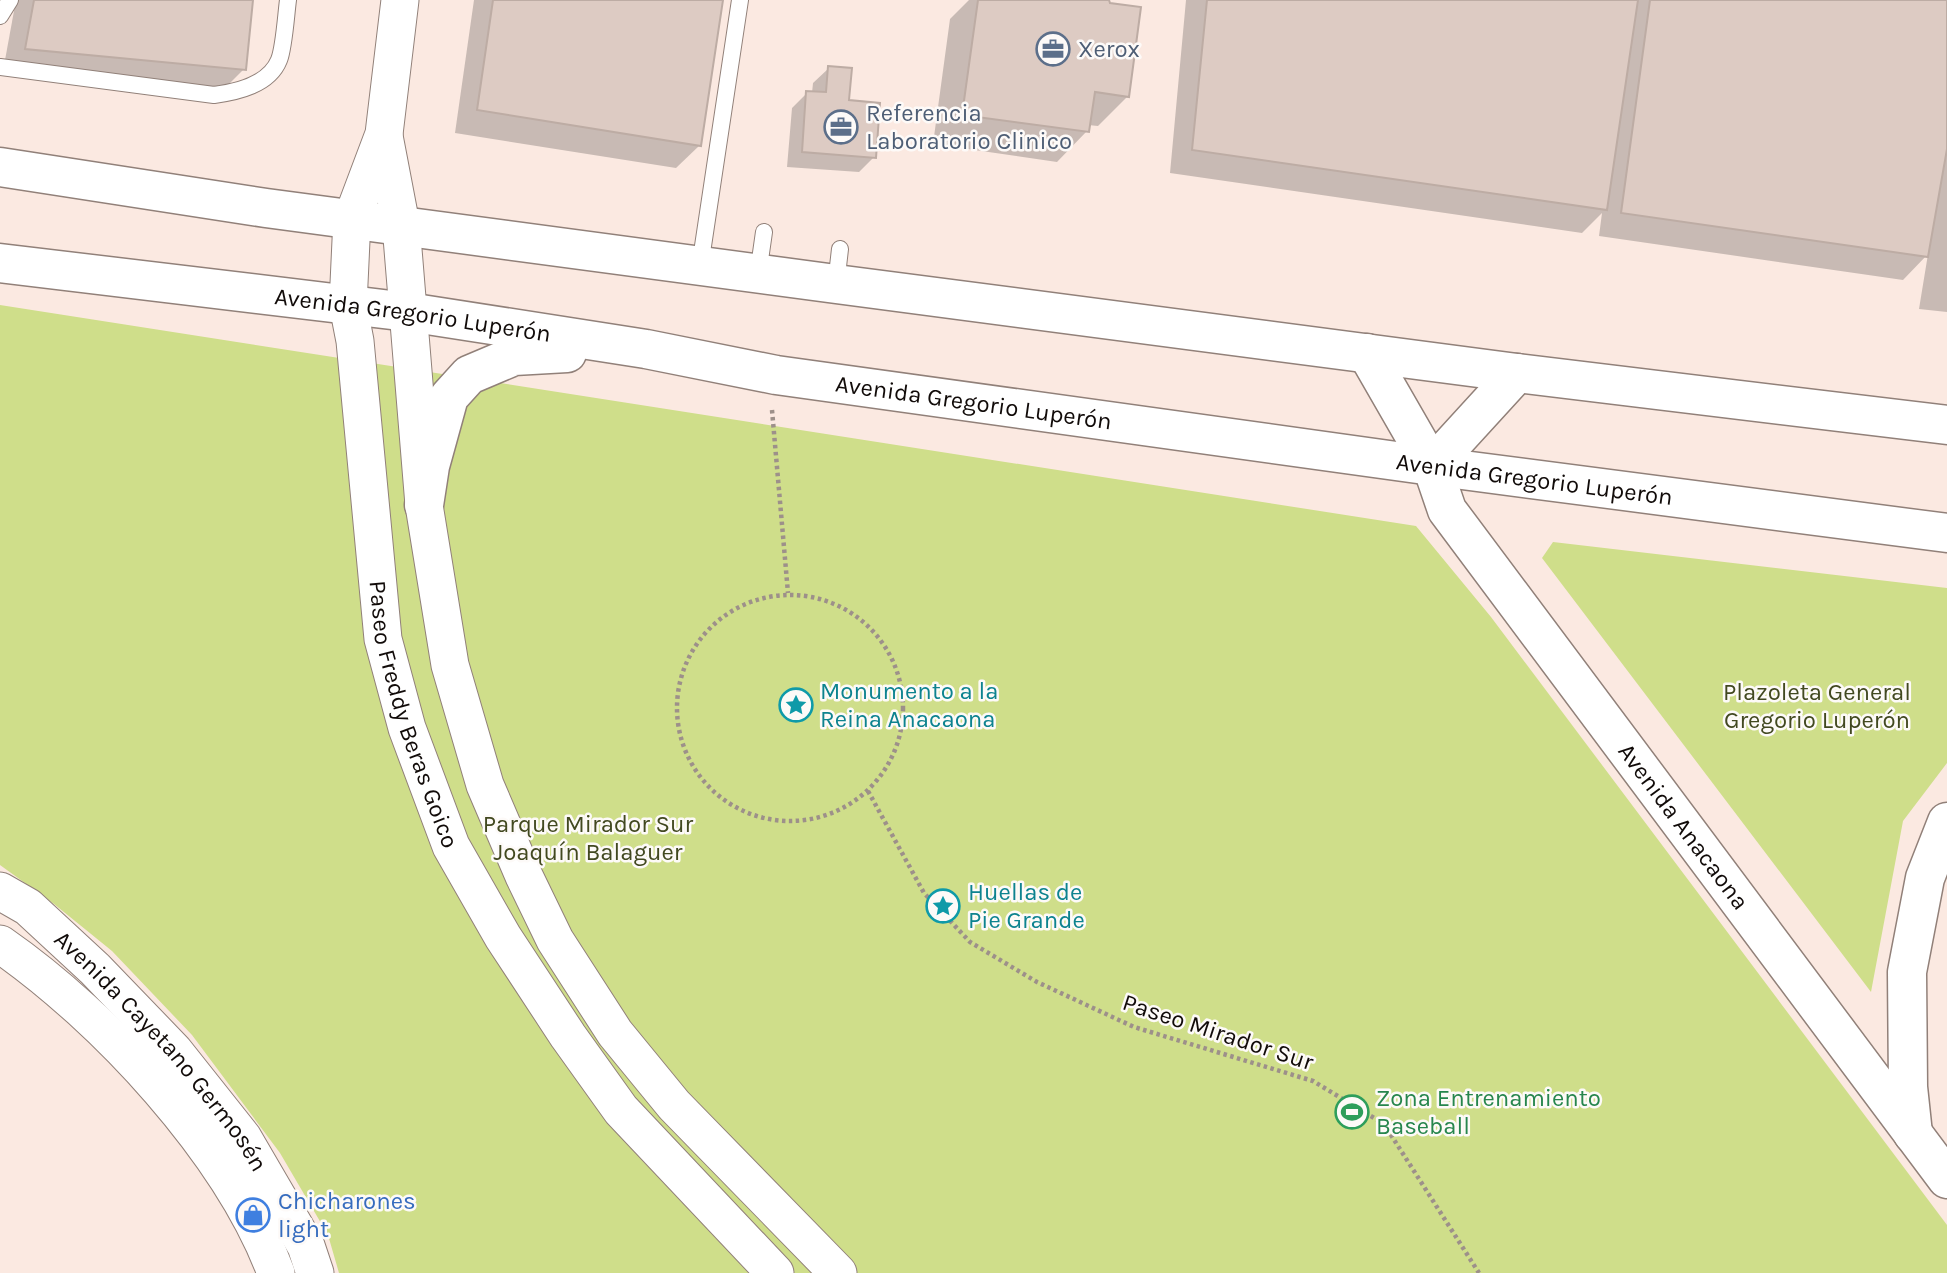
<svg xmlns="http://www.w3.org/2000/svg" width="1947" height="1273" viewBox="0 0 1947 1273" font-family="Karla,sans-serif">
<style>
.green{fill:#cfde8a}
.shadow{fill:#0003}
.building{fill:#ddcbc3;stroke:#bdaca4;stroke-width:2}
.lines{fill:none;stroke-linecap:round;stroke-linejoin:round}
.service-casing{stroke:#918079;stroke-width:18}
.tertiary-casing{stroke:#918079;stroke-width:39}
.secondary-casing{stroke:#918079;stroke-width:41}
.primary-casing{stroke:#918079;stroke-width:41}
.path{stroke:#9d908a;stroke-width:4.5;stroke-dasharray:3.5 3.5;stroke-linecap:butt}
.service{stroke:#fff;stroke-width:16}
.tertiary{stroke:#fff;stroke-width:37}
.secondary{stroke:#fff;stroke-width:38}
.primary{stroke:#fff;stroke-width:38}
.labels{text-anchor:middle;stroke-width:5;stroke-linejoin:round;paint-order:stroke}
.service-label{font-size:24px;fill:#4e5e75;stroke:#fdfaf8;text-anchor:start}
.street-label{font-size:24px;fill:#110b09;stroke:#fdfaf8}
.culture-label{font-size:24px;fill:#0d838f;stroke:#fdfaf8;text-anchor:start}
.park-label{font-size:24px;fill:#424920;stroke:#fdfaf8}
.leisure-label{font-size:24px;fill:#27864d;stroke:#fdfaf8;text-anchor:start}
.shop-label{font-size:24px;fill:#366cbe;stroke:#fdfaf8;text-anchor:start}
</style>
<rect width="100%" height="100%" fill="#fbe9e1"/>
<!-- green -->
<g class="green">
<path d="M 0,305 L 1416,526 L 1491,617 L 1947,1225 L 1947,1273 L 339,1273 L 328,1235 L 280,1153 L 192,1035 L 112,951 L 54,904 L 0,865 Z"/>
<path d="M 1553,542 L 1947,588 L 1947,763 L 1903,821 L 1871,992 L 1542,558 Z"/>
</g>
<!-- shadow -->
<g class="shadow">
<path d="M 16,0 L 251,0 L 244,69 L 221,92 L 3,71 Z"/>
<path d="M 474,0 L 721,0 L 700,145 L 676,168 L 455,133 Z"/>
<path d="M 969,0 L 1107,0 L 1128,96 L 1098,126 L 1088,125 L 1087,131 L 1057,162 L 933,144 L 950,19 Z"/>
<path d="M 1186,0 L 1947,0 L 1947,312 L 1919,309 L 1928,254 L 1903,280 L 1599,236 L 1602,213 L 1582,233 L 1170,173 Z"/>
<path d="M 829,68 L 874,157 L 859,172 L 787,167 L 792,108 L 807,93 L 812,93 L 813,83 Z"/>
</g>
<!-- building -->
<g class="building">
<path d="M 34,0 L 253,0 L 246,70 L 25,49 Z"/>
<path d="M 493,0 L 723,0 L 701,146 L 477,110 Z"/>
<path d="M 978,0 L 1109,0 L 1110,3 L 1141,7 L 1129,97 L 1095,92 L 1089,132 L 962,115 Z"/>
<path d="M 1207,0 L 1638,0 L 1607,210 L 1192,150 Z"/>
<path d="M 1650,0 L 1947,0 L 1947,149 L 1928,257 L 1621,213 Z"/>
<path d="M 828,66 L 852,68 L 849,100 L 880,103 L 876,158 L 802,152 L 806,91 L 826,92 Z"/>
</g>
<g class="lines">
<defs>
<g id="service">
<path d="M 0,16 L 10,0"/>
<path d="M 0,67 L 214,95 C 237,92 269,85 279,60 C 284,48 286,15 288,0"/>
<path d="M 700,266 L 740,0"/>
<path d="M 758,274 L 764,232"/>
<path d="M 836,284 L 840,249"/>
</g>
<g id="tertiary">
<path id="s1" d="M 400,0 L 384,134 L 352,219 L 348,305 L 355,341 L 383,639 L 407,728 L 451,846 L 503,937 L 568,1036 L 621,1110 L 775,1273"/>
<path d="M 384,136 L 401,225 L 424,505 L 450,665 L 485,785 L 524,876 L 555,940 L 615,1033 L 674,1105 L 838,1273"/>
<path id="s2" d="M 0,891 L 28,907 L 95,969 L 174,1051 L 243,1138 L 306,1246 L 315,1273"/>
<path d="M 0,944 C 105,1017 231,1152 276,1273"/>
</g>
<g id="secondary">
<path id="s3" d="M 1367,353 L 1432,466 L 1447,510 L 1947,1179"/>
<path d="M 1432,466 L 1517,373"/>
</g>
<g id="primary">
<path d="M 0,167 L 266,208 L 836,284 L 1517,373 L 1947,425"/>
<path id="s4" d="M 0,263 L 408,312 L 646,349 L 776,375 L 1432,466 L 1947,533"/>
<path d="M 424,505 L 430,466 L 449,397 L 469,375 L 514,356 L 567,353"/>
<path d="M 1913,1134 L 1908,1087 L 1907,972 L 1925,878 L 1947,822"/>
</g>
</defs>
<!-- service casing -->
<use href="#service" class="service-casing"/>
<!-- tertiary casing -->
<use href="#tertiary" class="tertiary-casing"/>
<!-- secondary casing -->
<use href="#secondary" class="secondary-casing"/>
<!-- primary casing -->
<use href="#primary" class="primary-casing"/>
<!-- path -->
<g class="path">
<path d="M 772,410 L 788,593"/>
<circle cx="790" cy="708" r="113"/>
<path d="M 868,791 L 924,893 L 970,942 L 1037,982 L 1134,1027 L 1313,1081 L 1384,1124 L 1479,1273"/>
</g>
<!-- service -->
<use href="#service" class="service"/>
<!-- tertiary -->
<use href="#tertiary" class="tertiary"/>
<!-- secondary -->
<use href="#secondary" class="secondary"/>
<!-- primary -->
<use href="#primary" class="primary"/>
</g>
<!-- icons -->
<defs>
<symbol id="office-ring" viewBox="-11 -11 22 22"><circle r="9.5" fill="#fdfaf8" stroke="#5c6f8a" stroke-width="1.5"/><path d="M-6-3h4V-5.5h4V-3h4V5H-6ZM-1-4.5V-3h2v-1.5ZM-6 0V1H6V0Z" fill="#5c6f8a"/></symbol>
<symbol id="sight-ring" viewBox="-11 -11 22 22"><circle r="9.5" fill="#fdfaf8" stroke="#0f9aa8" stroke-width="1.5"/><path d="M0-6L1.8-2.2L6-1.7L2.9 1.2L3.7 5.4L0 3.3L-3.7 5.4L-2.9 1.2L-6-1.7L-1.8-2.2Z" fill="#0f9aa8"/></symbol>
<symbol id="stadium-ring" viewBox="-11 -11 22 22"><circle r="9.5" fill="#fdfaf8" stroke="#2e9e5b" stroke-width="1.5"/><path d="M0-5a6.5 5 0 1 0 0 10a6.5 5 0 1 0 0-10ZM-3.5-1.8h7v3.6h-7Z" fill="#2e9e5b"/></symbol>
<symbol id="shop-ring" viewBox="-11 -11 22 22"><circle r="9.5" fill="#fdfaf8" stroke="#3f7fe0" stroke-width="1.5"/><path d="M-5-2.5h2.3a2.7 3.5 0 0 1 5.4 0H5L5.5 6h-11ZM-1.5-2.5h3a1.5 2.3 0 0 0-3 0Z" fill="#3f7fe0"/></symbol>
</defs>
<g fill-rule="evenodd">
<use href="#office-ring" x="1034" y="30" width="38" height="38"/>
<use href="#office-ring" x="822" y="108" width="38" height="38"/>
<use href="#sight-ring" x="777" y="686" width="38" height="38"/>
<use href="#sight-ring" x="924" y="887" width="38" height="38"/>
<use href="#stadium-ring" x="1333" y="1093" width="38" height="38"/>
<use href="#shop-ring" x="234" y="1196" width="38" height="38"/>
</g>
<g class="labels">
<!-- service labels -->
<g class="service-label">
<text x="1078" y="57">Xerox</text>
<text x="866" y="121">Referencia<tspan x="866" dy="28">Laboratorio Clinico</tspan></text>
</g>
<!-- street labels -->
<g class="street-label">
<text dy="8" stroke="none"><textPath href="#s4" startOffset="416">Avenida Gregorio Luperón</textPath></text>
<text dy="8" stroke="none"><textPath href="#s4" startOffset="984">Avenida Gregorio Luperón</textPath></text>
<text dy="8" stroke="none"><textPath href="#s4" startOffset="1550">Avenida Gregorio Luperón</textPath></text>
<text dy="8" stroke="none"><textPath href="#s1" startOffset="728">Paseo Freddy Beras Goico</textPath></text>
<text dy="8" stroke="none"><textPath href="#s3" startOffset="572">Avenida Anacaona</textPath></text>
<text transform="translate(1218 1032) rotate(18)" y="8">Paseo Mirador Sur</text>
<text dy="8" stroke="none"><textPath href="#s2" startOffset="229">Avenida Cayetano Germosén</textPath></text>
</g>
<!-- culture labels -->
<g class="culture-label">
<text x="820" y="699">Monumento a la<tspan x="820" dy="28">Reina Anacaona</tspan></text>
<text x="968" y="900">Huellas de<tspan x="968" dy="28">Pie Grande</tspan></text>
</g>
<!-- park labels -->
<g class="park-label">
<text x="1817" y="700">Plazoleta General<tspan x="1817" dy="28">Gregorio Luperón</tspan></text>
<text x="588" y="832">Parque Mirador Sur<tspan x="588" dy="28">Joaquín Balaguer</tspan></text>
</g>
<!-- leisure labels -->
<g class="leisure-label">
<text x="1376" y="1106">Zona Entrenamiento<tspan x="1376" dy="28">Baseball</tspan></text>
</g>
<!-- shop labels -->
<g class="shop-label">
<text x="278" y="1209">Chicharones<tspan x="278" dy="28">light</tspan></text>
</g>
</g>
</svg>
